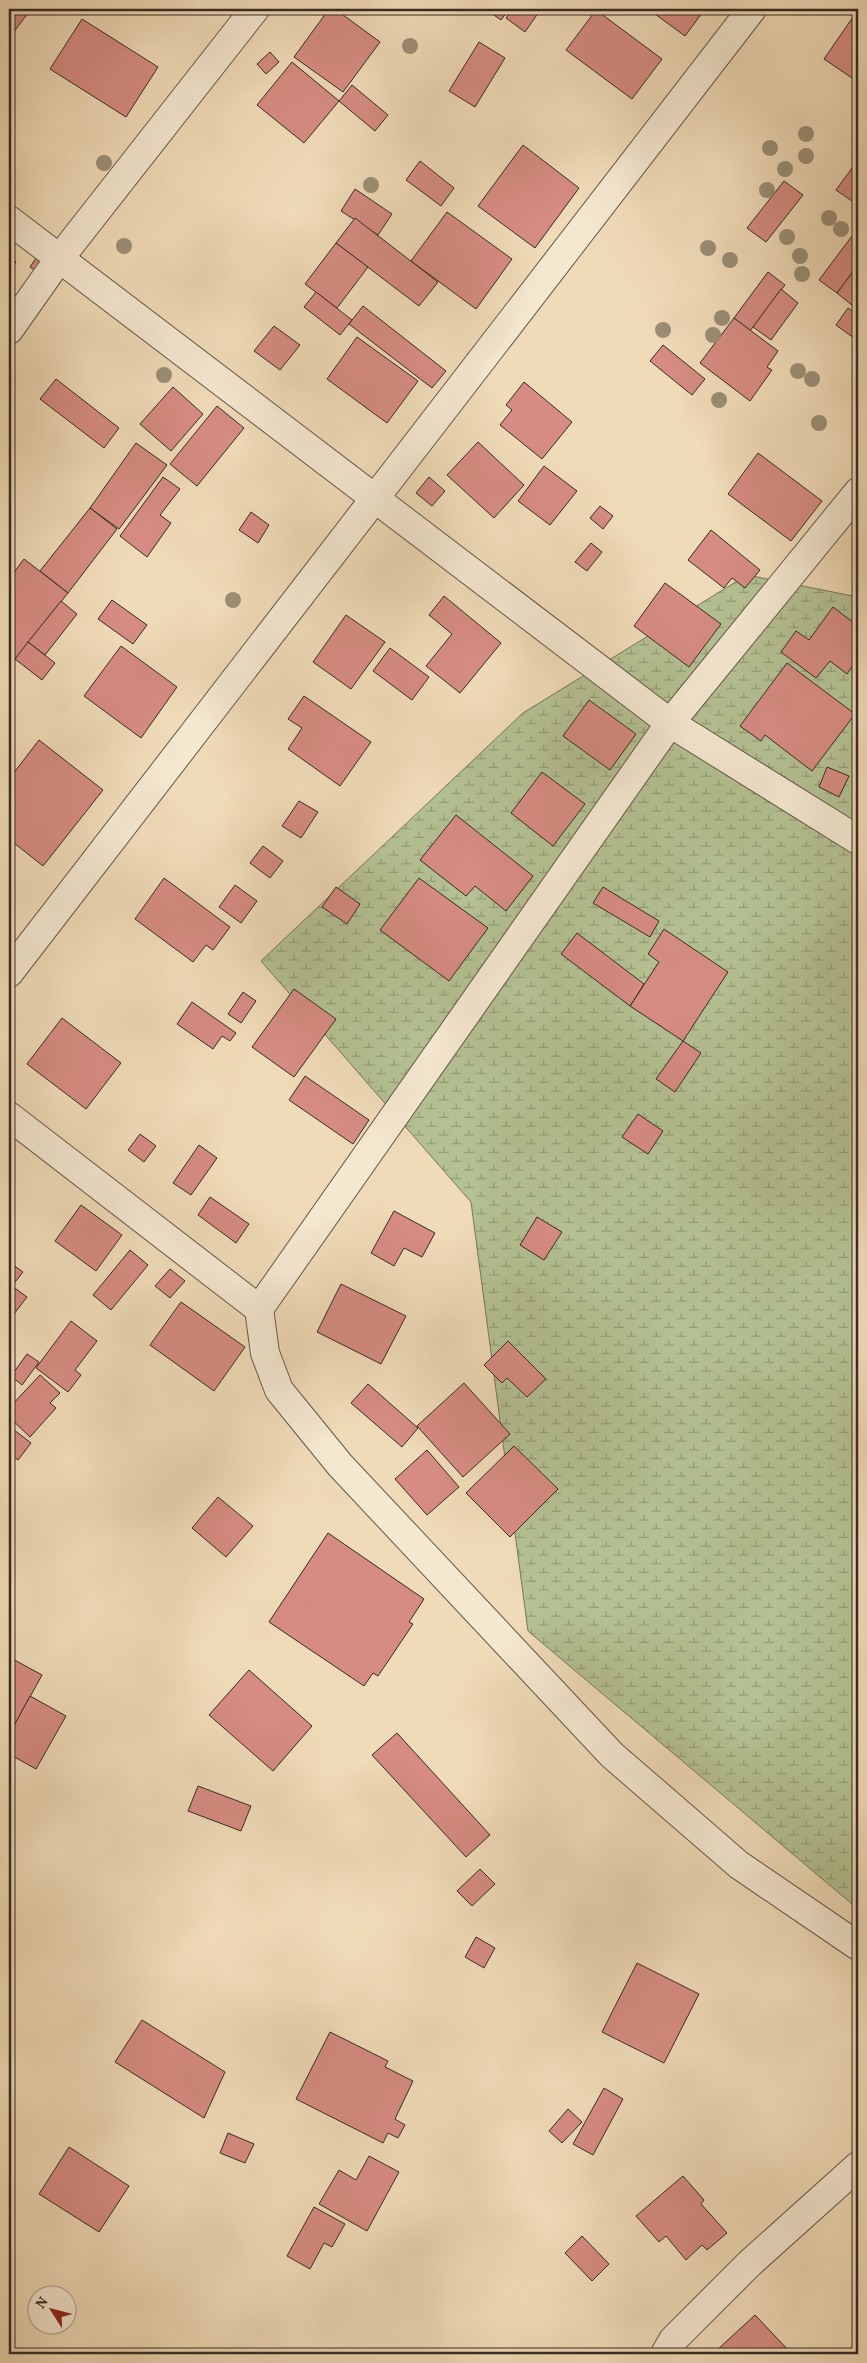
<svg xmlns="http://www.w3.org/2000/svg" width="867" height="2363" viewBox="0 0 867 2363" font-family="Vollkorn,serif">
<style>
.wetland{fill:url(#wetland-marsh);stroke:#75765c}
.building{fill:#d68c82;stroke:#362b24}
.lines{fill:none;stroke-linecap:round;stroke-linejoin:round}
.street-casing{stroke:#645749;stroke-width:30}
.street{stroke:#f5e8d1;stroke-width:28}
.tree{fill:#9b8f76}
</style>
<defs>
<pattern id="wetland-marsh" width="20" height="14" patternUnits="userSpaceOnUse" patternTransform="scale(1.25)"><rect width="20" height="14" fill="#b4c193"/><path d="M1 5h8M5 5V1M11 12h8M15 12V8" fill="none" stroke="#939d78"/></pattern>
</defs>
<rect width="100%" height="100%" fill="#f0dbb8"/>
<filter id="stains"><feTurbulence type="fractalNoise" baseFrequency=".004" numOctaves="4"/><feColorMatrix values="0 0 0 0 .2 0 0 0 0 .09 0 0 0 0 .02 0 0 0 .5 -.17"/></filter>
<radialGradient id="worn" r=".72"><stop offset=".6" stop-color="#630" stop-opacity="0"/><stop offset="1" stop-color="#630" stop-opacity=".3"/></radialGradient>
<!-- wetland -->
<path class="wetland" d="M 747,575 L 858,597 L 858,1909 L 528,1631 L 471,1202 L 261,961 L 523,713 Z"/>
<!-- building -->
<g class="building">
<path d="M 9,9 L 31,9 L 13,33 L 9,29 Z"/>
<path d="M 329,9 L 335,9 L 380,42 L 343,92 L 294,57 Z"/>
<path d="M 490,9 L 509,9 L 501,20 L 488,11 Z"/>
<path d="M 513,9 L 541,9 L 525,32 L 506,18 Z"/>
<path d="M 648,9 L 705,9 L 685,36 Z"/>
<path d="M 596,10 L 662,59 L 632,99 L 566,50 Z"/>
<path d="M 853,17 L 858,20 L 858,75 L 855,80 L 824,59 Z"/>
<path d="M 82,19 L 158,67 L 126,117 L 50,69 Z"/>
<path d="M 479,42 L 505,58 L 475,107 L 449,91 Z"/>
<path d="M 270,52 L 279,62 L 266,74 L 257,64 Z"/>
<path d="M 292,62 L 339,101 L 304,143 L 257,105 Z"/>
<path d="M 352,85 L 388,115 L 375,131 L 339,101 Z"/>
<path d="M 523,145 L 579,188 L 535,248 L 478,206 Z"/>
<path d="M 858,160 L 858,193 L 852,201 L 836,190 Z"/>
<path d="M 420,161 L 454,188 L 441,206 L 406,180 Z"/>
<path d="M 784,181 L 803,195 L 766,242 L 747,228 Z"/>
<path d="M 355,189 L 392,214 L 378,235 L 341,211 Z"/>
<path d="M 447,212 L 512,259 L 476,309 L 411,261 Z"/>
<path d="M 355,218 L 438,282 L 419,306 L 336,243 Z"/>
<path d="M 858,228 L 858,265 L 837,293 L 819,280 Z"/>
<path d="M 336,243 L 368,267 L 337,308 L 305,284 Z"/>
<path d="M 38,255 L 48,279 L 30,267 Z"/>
<path d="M 9,257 L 16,262 L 9,272 Z"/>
<path d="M 858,265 L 858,310 L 837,293 Z"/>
<path d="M 768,272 L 785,285 L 750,331 L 734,318 Z"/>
<path d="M 781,289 L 798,303 L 771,340 L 753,327 Z"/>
<path d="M 316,292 L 352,320 L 340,335 L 304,307 Z"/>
<path d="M 363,306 L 446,371 L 432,388 L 349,324 Z"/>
<path d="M 848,308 L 858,315 L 858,341 L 836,325 Z"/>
<path d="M 734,318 L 778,351 L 767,367 L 772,370 L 750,401 L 700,363 Z"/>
<path d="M 274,326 L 300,345 L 280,370 L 254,351 Z"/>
<path d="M 357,337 L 418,381 L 387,423 L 327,379 Z"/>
<path d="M 663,345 L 705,379 L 692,395 L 650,361 Z"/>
<path d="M 56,379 L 119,428 L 104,448 L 40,399 Z"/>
<path d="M 524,382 L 572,422 L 542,459 L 500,425 L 512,410 L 506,405 Z"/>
<path d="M 173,387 L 203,414 L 171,451 L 140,424 Z"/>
<path d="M 217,406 L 244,428 L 197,486 L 170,464 Z"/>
<path d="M 478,442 L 524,485 L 494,518 L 447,475 Z"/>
<path d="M 136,443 L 167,465 L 119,529 L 90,508 Z"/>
<path d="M 758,453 L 822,501 L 791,541 L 728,494 Z"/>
<path d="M 544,466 L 577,491 L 550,525 L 518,501 Z"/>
<path d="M 163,477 L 180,489 L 160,515 L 171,523 L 147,557 L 120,536 Z"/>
<path d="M 429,477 L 445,491 L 432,506 L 416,493 Z"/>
<path d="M 600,506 L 613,516 L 603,529 L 590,518 Z"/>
<path d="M 90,508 L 117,529 L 68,593 L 40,571 Z"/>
<path d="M 251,512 L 269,525 L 258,543 L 239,530 Z"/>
<path d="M 711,530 L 760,570 L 745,588 L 732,578 L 724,588 L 688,560 Z"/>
<path d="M 591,543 L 602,552 L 587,571 L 575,562 Z"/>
<path d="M 24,559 L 68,593 L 14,661 L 9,656 L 9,579 Z"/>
<path d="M 665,583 L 721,624 L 689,667 L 634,626 Z"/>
<path d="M 444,596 L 501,643 L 460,693 L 426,666 L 452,634 L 429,615 Z"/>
<path d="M 112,600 L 147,625 L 133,644 L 98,619 Z"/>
<path d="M 61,601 L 77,614 L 45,655 L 28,642 Z"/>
<path d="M 833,607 L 858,626 L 858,658 L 847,674 L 830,661 L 816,678 L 781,652 L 796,631 L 809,640 Z"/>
<path d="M 346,615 L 385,642 L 351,689 L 313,662 Z"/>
<path d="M 28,642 L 55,663 L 42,680 L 15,659 Z"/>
<path d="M 121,646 L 177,687 L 141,738 L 84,696 Z"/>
<path d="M 390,648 L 429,677 L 412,700 L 373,671 Z"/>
<path d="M 787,663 L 855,714 L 812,771 L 765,735 L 761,741 L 740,726 Z"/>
<path d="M 304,696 L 371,742 L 340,786 L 288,749 L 302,728 L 288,719 Z"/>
<path d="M 589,700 L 636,734 L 610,770 L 563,736 Z"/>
<path d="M 39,740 L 103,790 L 43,866 L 9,839 L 9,779 Z"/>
<path d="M 827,767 L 849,776 L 839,797 L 819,787 Z"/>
<path d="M 542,772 L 585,804 L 553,846 L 511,813 Z"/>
<path d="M 299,801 L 318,812 L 301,838 L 282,826 Z"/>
<path d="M 456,815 L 533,876 L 506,911 L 475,886 L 466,896 L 420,860 Z"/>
<path d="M 263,846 L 283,861 L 270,878 L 250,863 Z"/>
<path d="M 164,878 L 230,927 L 213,950 L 206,945 L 193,962 L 135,919 Z"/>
<path d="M 419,878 L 488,928 L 449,981 L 380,930 Z"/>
<path d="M 235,885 L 257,901 L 241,923 L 219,907 Z"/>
<path d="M 336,887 L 360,904 L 347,924 L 322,907 Z"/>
<path d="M 603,887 L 659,921 L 650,937 L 593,903 Z"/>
<path d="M 664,929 L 728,972 L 683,1041 L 630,1006 L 659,962 L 648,954 Z"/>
<path d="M 577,933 L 644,984 L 630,1006 L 561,954 Z"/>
<path d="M 294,989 L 336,1019 L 294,1077 L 252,1047 Z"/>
<path d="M 243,992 L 256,1001 L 241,1023 L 228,1014 Z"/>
<path d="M 192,1002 L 236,1033 L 230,1041 L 222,1036 L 213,1049 L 177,1024 Z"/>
<path d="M 62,1018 L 121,1063 L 86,1109 L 27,1064 Z"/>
<path d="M 683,1041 L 701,1053 L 675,1092 L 656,1079 Z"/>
<path d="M 305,1076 L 369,1120 L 353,1144 L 289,1100 Z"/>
<path d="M 638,1114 L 663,1131 L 648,1154 L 622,1137 Z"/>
<path d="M 140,1134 L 156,1146 L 144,1162 L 128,1150 Z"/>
<path d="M 199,1145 L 217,1158 L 191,1195 L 173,1183 Z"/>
<path d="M 210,1197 L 249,1224 L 236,1243 L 198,1215 Z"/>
<path d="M 81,1205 L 122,1235 L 96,1271 L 55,1241 Z"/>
<path d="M 394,1211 L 435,1233 L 422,1257 L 404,1248 L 394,1266 L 371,1253 Z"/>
<path d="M 537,1217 L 562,1232 L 544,1260 L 520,1245 Z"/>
<path d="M 130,1250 L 148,1265 L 111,1310 L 93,1295 Z"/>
<path d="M 9,1262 L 23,1272 L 12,1286 L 27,1297 L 14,1314 L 9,1310 Z"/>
<path d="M 170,1269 L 185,1281 L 170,1298 L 155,1286 Z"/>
<path d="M 341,1284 L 406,1316 L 381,1364 L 317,1332 Z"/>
<path d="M 181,1302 L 245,1347 L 214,1391 L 150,1345 Z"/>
<path d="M 71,1321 L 97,1341 L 75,1370 L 81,1375 L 68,1392 L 36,1368 Z"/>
<path d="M 508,1341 L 546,1379 L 527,1397 L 507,1378 L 502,1383 L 484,1365 Z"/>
<path d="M 27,1354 L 39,1362 L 22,1385 L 11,1376 Z"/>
<path d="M 40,1375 L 60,1393 L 50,1403 L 56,1408 L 30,1437 L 9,1417 L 9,1408 Z"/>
<path d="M 464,1383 L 510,1434 L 463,1477 L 417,1426 Z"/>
<path d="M 368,1384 L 418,1428 L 402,1447 L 351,1403 Z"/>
<path d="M 9,1426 L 31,1443 L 18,1460 L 9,1453 Z"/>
<path d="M 514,1446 L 558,1489 L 510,1537 L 466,1493 Z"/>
<path d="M 427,1450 L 459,1487 L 427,1515 L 395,1479 Z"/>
<path d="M 218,1497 L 253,1526 L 226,1557 L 192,1528 Z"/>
<path d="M 328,1533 L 424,1599 L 409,1622 L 413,1624 L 378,1676 L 373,1673 L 364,1686 L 269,1622 Z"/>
<path d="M 9,1657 L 42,1675 L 9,1735 Z"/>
<path d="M 249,1670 L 312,1726 L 273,1771 L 209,1715 Z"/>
<path d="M 30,1696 L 66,1716 L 36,1769 L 9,1754 L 9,1735 Z"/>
<path d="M 397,1733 L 490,1835 L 466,1857 L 372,1755 Z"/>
<path d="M 198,1786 L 251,1806 L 241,1831 L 188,1811 Z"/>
<path d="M 480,1869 L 495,1884 L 472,1906 L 457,1891 Z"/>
<path d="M 476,1937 L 495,1948 L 484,1968 L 465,1957 Z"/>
<path d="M 637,1963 L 699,1994 L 664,2063 L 602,2032 Z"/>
<path d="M 142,2020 L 225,2072 L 204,2118 L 115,2062 Z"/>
<path d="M 330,2032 L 388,2061 L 385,2067 L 413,2081 L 395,2119 L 405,2125 L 398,2138 L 388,2133 L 383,2143 L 296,2099 Z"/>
<path d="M 604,2088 L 623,2099 L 593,2155 L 573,2144 Z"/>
<path d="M 568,2109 L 582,2122 L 562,2143 L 549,2131 Z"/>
<path d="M 228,2133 L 254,2144 L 245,2163 L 220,2153 Z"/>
<path d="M 69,2147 L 129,2186 L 99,2232 L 39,2194 Z"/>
<path d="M 369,2156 L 399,2172 L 367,2231 L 319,2204 L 339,2170 L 356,2180 Z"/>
<path d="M 683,2176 L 704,2200 L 701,2204 L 727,2233 L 707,2250 L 702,2245 L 686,2260 L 666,2236 L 659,2242 L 636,2216 Z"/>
<path d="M 314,2207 L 345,2224 L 332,2247 L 324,2243 L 310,2269 L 287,2256 Z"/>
<path d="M 582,2236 L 609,2264 L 592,2281 L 565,2253 Z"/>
<path d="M 755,2315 L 792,2354 L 719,2354 L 716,2351 Z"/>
</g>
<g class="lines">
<defs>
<g id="street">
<path d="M 9,220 L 670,723 L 858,840"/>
<path d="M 9,330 L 59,259 L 255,9"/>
<path d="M 9,973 L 752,9"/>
<path d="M 9,1116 L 259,1309 L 670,723 L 858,492"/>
<path d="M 259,1309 L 265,1353 L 279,1390 L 340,1465 L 612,1755 L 739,1865 L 858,1946"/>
<path d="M 665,2354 L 673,2340 L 750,2263 L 858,2166"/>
</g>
</defs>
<!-- street casing -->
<use href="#street" class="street-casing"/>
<!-- street -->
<use href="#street" class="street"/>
</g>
<!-- trees -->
<g class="tree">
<circle cx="410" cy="46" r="8"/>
<circle cx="806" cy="134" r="8"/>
<circle cx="770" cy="148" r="8"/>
<circle cx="806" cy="156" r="8"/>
<circle cx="104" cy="163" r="8"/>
<circle cx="785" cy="169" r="8"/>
<circle cx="371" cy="185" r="8"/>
<circle cx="767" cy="190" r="8"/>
<circle cx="829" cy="218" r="8"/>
<circle cx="841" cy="229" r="8"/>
<circle cx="787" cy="237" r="8"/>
<circle cx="124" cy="246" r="8"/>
<circle cx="708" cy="248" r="8"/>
<circle cx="800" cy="256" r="8"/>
<circle cx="730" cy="260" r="8"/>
<circle cx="802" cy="274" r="8"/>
<circle cx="722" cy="318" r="8"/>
<circle cx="663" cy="330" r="8"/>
<circle cx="713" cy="335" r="8"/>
<circle cx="798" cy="371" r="8"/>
<circle cx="164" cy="375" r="8"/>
<circle cx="812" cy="379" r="8"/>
<circle cx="719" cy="400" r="8"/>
<circle cx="819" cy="423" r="8"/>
<circle cx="233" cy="600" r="8"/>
</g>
<!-- margin -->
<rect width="867" height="2363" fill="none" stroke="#f0dbb8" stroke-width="30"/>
<rect x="10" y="10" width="847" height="2343" fill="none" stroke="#362b24" stroke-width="2.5"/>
<rect x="15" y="15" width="837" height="2333" fill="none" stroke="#362b24"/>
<!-- north arrow -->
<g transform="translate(52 2310) rotate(306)"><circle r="24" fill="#f5e8d1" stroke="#a99c8c"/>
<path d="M0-4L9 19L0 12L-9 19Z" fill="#8f2418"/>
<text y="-8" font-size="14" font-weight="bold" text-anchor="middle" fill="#362b24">N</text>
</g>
<rect width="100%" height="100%" filter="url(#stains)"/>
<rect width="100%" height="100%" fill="url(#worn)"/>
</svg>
